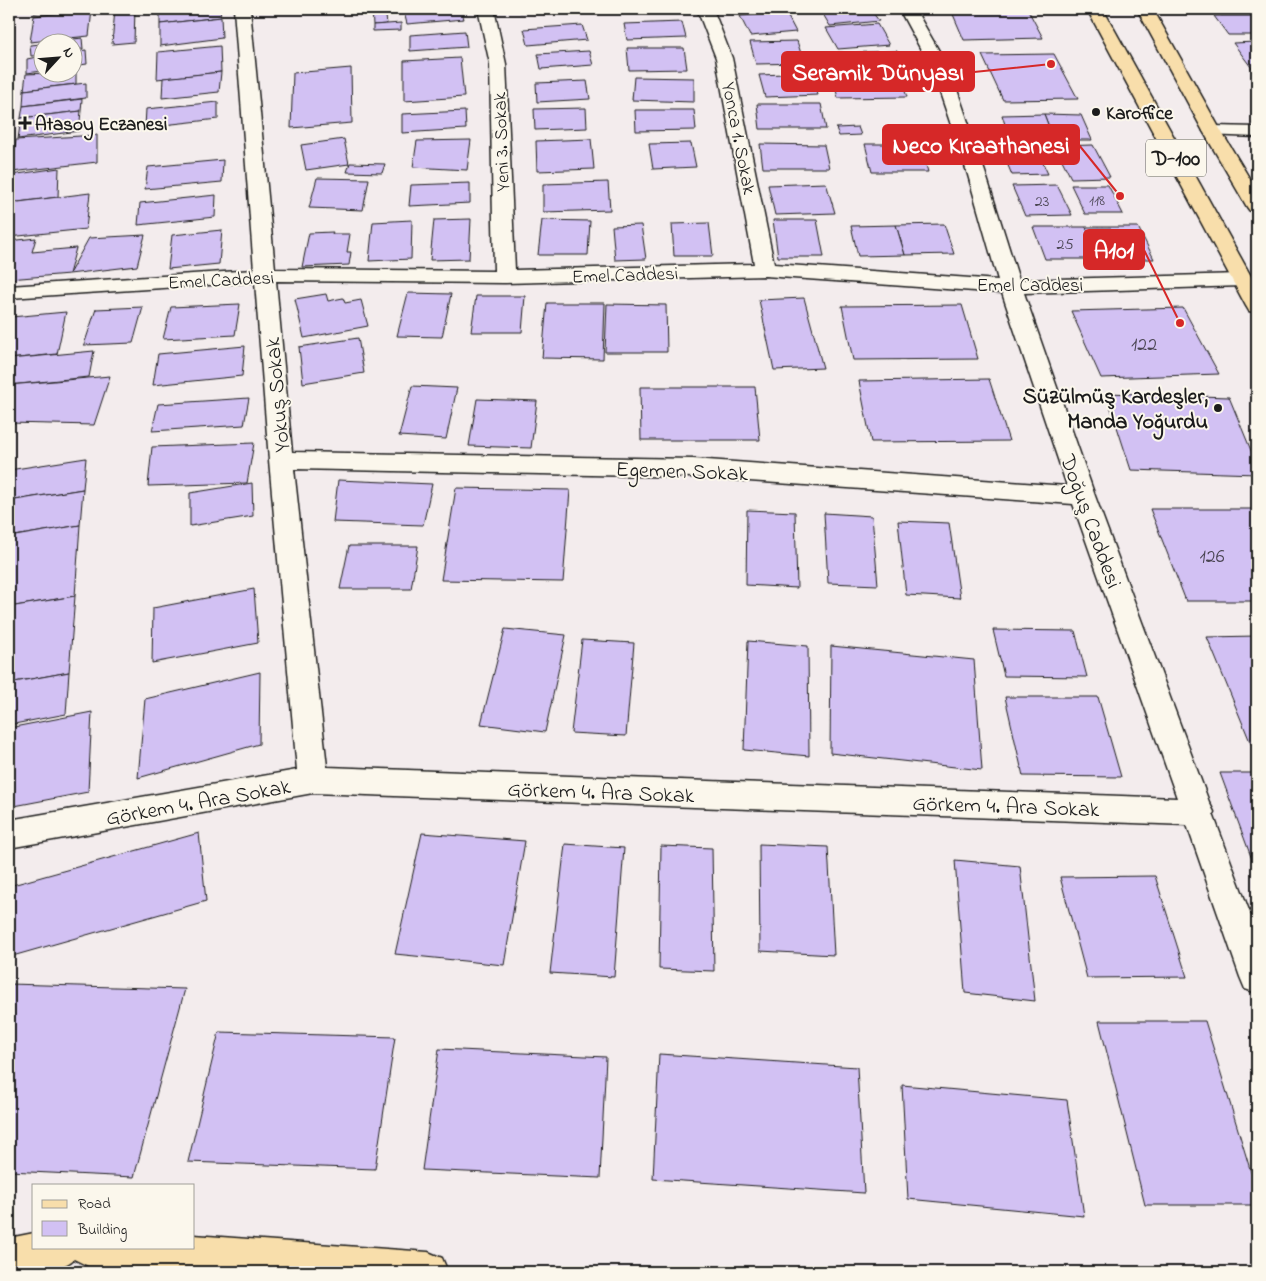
<svg xmlns="http://www.w3.org/2000/svg" width="1266" height="1281" viewBox="0 0 1266 1281" font-family="'Indie Flower',sans-serif">
<style>
.building{fill:#d2c1f3;stroke:#1c1c1c}
.lines{fill:none;stroke-linecap:round;stroke-linejoin:round}
.minor-casing{stroke:#1c1c1c;stroke-width:3}
.major-casing{stroke:#1c1c1c;stroke-width:3}
.highway-casing{stroke:#1c1c1c;stroke-width:3}
.minor{fill:#fbf7ec;fill-rule:evenodd}
.major{fill:#f8deab;fill-rule:evenodd}
.highway{fill:#f8deab;fill-rule:evenodd}
.poi-dot{fill:#1c1c1c;stroke:#fbf7ec;stroke-width:2}
.labels{text-anchor:middle;stroke-width:4;stroke-linejoin:round;paint-order:stroke}
.far-number-label{font-size:16px;fill:#4a4552}
.far-poi-label{font-size:19px;font-weight:bold;fill:#1c1c1c;stroke:#fbf7ec;text-anchor:start}
.far-street-label{font-size:19px;fill:#1c1c1c;stroke:#fbf7ec}
.number-label{font-size:20px;fill:#4a4552}
.shield{fill:#fbf7ec;stroke:#5f5e5a;stroke-width:1}
.shield-label{font-size:21px;font-weight:bold;fill:#1c1c1c}
.street-label{font-size:22px;fill:#1c1c1c;stroke:#fbf7ec}
.poi-label{font-size:22px;font-weight:bold;fill:#1c1c1c;stroke:#fbf7ec;text-anchor:end}
.leader{fill:none;stroke:#d62828;stroke-width:2}
.callout-dot{fill:#d62828;stroke:#fbf7ec;stroke-width:2}
.callout{fill:#d62828;stroke:#d62828;stroke-width:2}
.callout-label{font-size:24px;text-anchor:middle;font-weight:bold;fill:#fff}
</style>
<rect width="100%" height="100%" fill="#f3eced"/>
<filter id="ink" filterUnits="userSpaceOnUse"><feTurbulence type="fractalNoise" baseFrequency=".02" numOctaves="2"/><feDisplacementMap in="SourceGraphic" scale="10" xChannelSelector="R" yChannelSelector="G"/><feConvolveMatrix kernelMatrix="1 2 1 2 8 2 1 2 1" color-interpolation-filters="sRGB"/></filter>
<g filter="url(#ink)">
<!-- building -->
<g class="building">
<path d="M 34,9 L 69,9 L 34,13 Z"/>
<path d="M 115,9 L 135,9 L 134,42 L 112,44 Z"/>
<path d="M 160,9 L 220,9 L 221,17 L 160,24 Z"/>
<path d="M 385,9 L 387,24 L 373,25 L 372,10 Z"/>
<path d="M 435,9 L 461,9 L 464,19 L 407,24 L 404,12 Z"/>
<path d="M 519,9 L 562,9 L 520,12 Z"/>
<path d="M 820,9 L 870,9 L 879,21 L 830,26 Z"/>
<path d="M 1217,9 L 1257,9 L 1257,16 L 1222,16 Z"/>
<path d="M 92,10 L 89,36 L 30,42 L 34,16 Z"/>
<path d="M 1028,10 L 1043,38 L 964,40 L 952,12 Z"/>
<path d="M 786,13 L 796,32 L 750,36 L 740,16 Z"/>
<path d="M 1214,16 L 1257,16 L 1257,35 L 1228,35 Z"/>
<path d="M 221,17 L 222,38 L 160,46 L 160,24 Z"/>
<path d="M 682,22 L 686,38 L 627,40 L 624,24 Z"/>
<path d="M 401,23 L 401,30 L 373,31 L 373,25 Z"/>
<path d="M 877,24 L 889,45 L 838,49 L 826,28 Z"/>
<path d="M 582,25 L 587,40 L 528,45 L 524,29 Z"/>
<path d="M 465,31 L 467,47 L 410,51 L 410,35 Z"/>
<path d="M 82,38 L 83,49 L 72,50 L 72,42 L 50,42 Z"/>
<path d="M 797,41 L 804,63 L 756,64 L 750,42 Z"/>
<path d="M 1257,42 L 1257,75 L 1233,43 Z"/>
<path d="M 42,44 L 42,55 L 31,56 L 30,45 Z"/>
<path d="M 220,46 L 221,72 L 157,79 L 158,52 Z"/>
<path d="M 627,48 L 684,48 L 687,69 L 629,70 Z"/>
<path d="M 86,50 L 87,64 L 72,66 L 72,52 Z"/>
<path d="M 589,51 L 593,65 L 541,69 L 538,54 Z"/>
<path d="M 897,51 L 905,70 L 849,72 L 842,53 Z"/>
<path d="M 1054,54 L 1078,99 L 1003,100 L 982,55 Z"/>
<path d="M 42,56 L 42,71 L 27,73 L 27,59 Z"/>
<path d="M 460,58 L 464,97 L 404,101 L 404,61 Z"/>
<path d="M 76,68 L 76,84 L 24,90 L 26,74 L 72,72 L 72,69 Z"/>
<path d="M 351,68 L 352,123 L 291,128 L 293,73 Z"/>
<path d="M 221,72 L 219,92 L 162,98 L 163,78 Z"/>
<path d="M 811,73 L 818,95 L 765,97 L 759,75 Z"/>
<path d="M 634,77 L 694,78 L 694,102 L 632,100 Z"/>
<path d="M 900,77 L 907,97 L 838,98 L 833,78 Z"/>
<path d="M 587,81 L 590,99 L 537,102 L 536,83 Z"/>
<path d="M 86,83 L 86,98 L 23,106 L 24,90 Z"/>
<path d="M 82,99 L 81,111 L 21,118 L 23,106 Z"/>
<path d="M 218,102 L 218,119 L 145,127 L 146,109 Z"/>
<path d="M 757,104 L 821,104 L 826,129 L 760,129 Z"/>
<path d="M 586,108 L 587,128 L 535,130 L 534,109 Z"/>
<path d="M 635,110 L 694,110 L 696,130 L 636,131 Z"/>
<path d="M 81,111 L 79,131 L 18,139 L 21,118 Z"/>
<path d="M 465,111 L 466,129 L 402,133 L 402,114 Z"/>
<path d="M 1044,114 L 1081,115 L 1092,140 L 1054,140 Z"/>
<path d="M 1044,114 L 1054,140 L 1010,140 L 1002,115 Z"/>
<path d="M 858,127 L 861,135 L 839,136 L 836,128 Z"/>
<path d="M 97,135 L 97,162 L 12,172 L 16,140 Z"/>
<path d="M 344,139 L 349,164 L 306,170 L 301,145 Z"/>
<path d="M 591,139 L 594,169 L 537,171 L 536,141 Z"/>
<path d="M 471,140 L 467,170 L 413,167 L 417,141 Z"/>
<path d="M 691,143 L 696,167 L 653,169 L 649,144 Z"/>
<path d="M 760,144 L 824,145 L 829,168 L 763,168 Z"/>
<path d="M 865,144 L 920,144 L 928,172 L 872,172 Z"/>
<path d="M 999,144 L 1034,144 L 1048,174 L 1012,175 Z"/>
<path d="M 1093,145 L 1110,177 L 1071,178 L 1055,146 Z"/>
<path d="M 223,160 L 222,182 L 145,189 L 148,167 Z"/>
<path d="M 350,163 L 385,164 L 382,173 L 347,172 Z"/>
<path d="M 59,168 L 58,197 L 10,203 L 11,175 Z"/>
<path d="M 317,178 L 369,179 L 363,210 L 309,208 Z"/>
<path d="M 608,182 L 610,210 L 543,212 L 543,184 Z"/>
<path d="M 470,183 L 470,203 L 409,206 L 411,185 Z"/>
<path d="M 826,183 L 835,213 L 775,215 L 768,185 Z"/>
<path d="M 1057,185 L 1072,215 L 1025,216 L 1012,186 Z"/>
<path d="M 1071,185 L 1108,185 L 1123,214 L 1085,214 Z"/>
<path d="M 90,193 L 86,229 L 9,237 L 10,203 Z"/>
<path d="M 216,195 L 215,217 L 138,225 L 140,203 Z"/>
<path d="M 471,219 L 469,259 L 430,260 L 434,220 Z"/>
<path d="M 412,220 L 411,259 L 369,261 L 373,222 Z"/>
<path d="M 542,220 L 590,221 L 588,255 L 538,255 Z"/>
<path d="M 773,220 L 817,220 L 824,257 L 778,257 Z"/>
<path d="M 709,223 L 713,256 L 674,256 L 672,224 Z"/>
<path d="M 944,224 L 954,254 L 905,255 L 896,225 Z"/>
<path d="M 641,225 L 646,259 L 615,260 L 612,226 Z"/>
<path d="M 896,225 L 905,255 L 858,256 L 851,226 Z"/>
<path d="M 1033,227 L 1086,227 L 1099,259 L 1045,259 Z"/>
<path d="M 1086,227 L 1138,227 L 1154,259 L 1099,259 Z"/>
<path d="M 222,230 L 219,264 L 168,269 L 172,235 Z"/>
<path d="M 333,232 L 332,234 L 350,234 L 347,252 L 351,252 L 349,265 L 302,267 L 309,233 Z"/>
<path d="M 145,235 L 137,266 L 69,274 L 89,238 Z"/>
<path d="M 36,238 L 32,252 L 76,248 L 69,274 L 9,279 L 9,241 Z"/>
<path d="M 408,293 L 451,294 L 442,337 L 397,336 Z"/>
<path d="M 326,294 L 328,301 L 343,298 L 345,303 L 361,300 L 368,326 L 304,338 L 295,299 Z"/>
<path d="M 476,296 L 525,296 L 522,332 L 471,332 Z"/>
<path d="M 804,298 L 823,368 L 774,370 L 759,300 Z"/>
<path d="M 547,303 L 605,303 L 603,359 L 542,358 Z"/>
<path d="M 240,304 L 235,335 L 163,339 L 171,307 Z"/>
<path d="M 607,304 L 666,305 L 667,352 L 605,352 Z"/>
<path d="M 962,305 L 978,359 L 853,360 L 842,306 Z"/>
<path d="M 143,307 L 133,343 L 84,345 L 96,309 Z"/>
<path d="M 1183,308 L 1219,374 L 1101,378 L 1071,311 Z"/>
<path d="M 66,312 L 57,354 L 9,359 L 9,326 L 11,317 Z"/>
<path d="M 358,338 L 364,373 L 303,383 L 299,347 Z"/>
<path d="M 245,346 L 242,376 L 153,385 L 158,354 Z"/>
<path d="M 94,351 L 89,377 L 9,385 L 9,359 Z"/>
<path d="M 110,376 L 94,425 L 9,423 L 9,385 Z"/>
<path d="M 989,379 L 1009,441 L 871,442 L 859,381 Z"/>
<path d="M 412,386 L 457,388 L 446,439 L 399,436 Z"/>
<path d="M 640,387 L 755,387 L 760,440 L 641,440 Z"/>
<path d="M 1106,393 L 1229,397 L 1257,465 L 1257,474 L 1131,470 Z"/>
<path d="M 249,398 L 244,425 L 152,431 L 158,404 Z"/>
<path d="M 477,399 L 537,401 L 531,448 L 469,446 Z"/>
<path d="M 254,443 L 247,483 L 148,486 L 152,447 Z"/>
<path d="M 86,458 L 83,489 L 9,501 L 9,470 Z"/>
<path d="M 338,480 L 432,484 L 423,525 L 333,522 Z"/>
<path d="M 252,483 L 253,516 L 190,526 L 190,493 Z"/>
<path d="M 456,488 L 570,490 L 563,582 L 441,580 Z"/>
<path d="M 83,489 L 80,525 L 9,537 L 9,501 Z"/>
<path d="M 1150,509 L 1257,509 L 1257,601 L 1186,601 Z"/>
<path d="M 747,510 L 795,512 L 797,588 L 746,585 Z"/>
<path d="M 824,513 L 872,516 L 878,585 L 828,583 Z"/>
<path d="M 898,521 L 949,523 L 960,598 L 906,595 Z"/>
<path d="M 80,525 L 75,596 L 9,607 L 9,537 Z"/>
<path d="M 349,546 L 418,546 L 411,589 L 340,589 Z"/>
<path d="M 254,589 L 258,643 L 152,663 L 153,608 Z"/>
<path d="M 75,596 L 69,672 L 9,683 L 9,607 Z"/>
<path d="M 505,629 L 566,635 L 545,732 L 481,724 Z"/>
<path d="M 993,630 L 1075,631 L 1087,677 L 1004,676 Z"/>
<path d="M 1257,636 L 1257,744 L 1251,744 L 1207,637 Z"/>
<path d="M 582,640 L 634,643 L 626,736 L 571,733 Z"/>
<path d="M 748,641 L 808,646 L 809,756 L 744,750 Z"/>
<path d="M 831,646 L 974,660 L 982,770 L 830,753 Z"/>
<path d="M 69,672 L 66,714 L 9,725 L 9,683 Z"/>
<path d="M 260,672 L 259,744 L 138,778 L 145,699 Z"/>
<path d="M 1005,697 L 1098,697 L 1121,777 L 1023,776 Z"/>
<path d="M 92,712 L 88,792 L 9,807 L 9,728 Z"/>
<path d="M 1220,773 L 1257,773 L 1257,873 Z"/>
<path d="M 199,833 L 206,901 L 9,957 L 9,886 Z"/>
<path d="M 422,833 L 525,841 L 504,965 L 395,954 Z"/>
<path d="M 565,844 L 624,848 L 614,977 L 550,973 Z"/>
<path d="M 759,844 L 828,847 L 834,955 L 760,951 Z"/>
<path d="M 661,846 L 712,848 L 714,971 L 659,969 Z"/>
<path d="M 955,860 L 1020,866 L 1035,1001 L 965,993 Z"/>
<path d="M 1155,876 L 1187,977 L 1087,978 L 1060,877 Z"/>
<path d="M 9,984 L 185,989 L 134,1177 L 9,1171 Z"/>
<path d="M 1099,1021 L 1205,1021 L 1257,1192 L 1257,1205 L 1145,1205 Z"/>
<path d="M 219,1032 L 395,1037 L 375,1169 L 188,1162 Z"/>
<path d="M 439,1049 L 606,1057 L 600,1178 L 422,1170 Z"/>
<path d="M 659,1054 L 857,1067 L 864,1193 L 653,1179 Z"/>
<path d="M 902,1085 L 1067,1100 L 1084,1216 L 908,1199 Z"/>
</g>
<g class="lines">
<defs>
<g id="minor">
<path d="M 234,9 L 250,9 L 275,269 L 494,271 L 490,64 L 478,9 L 494,9 L 506,64 L 515,270 L 754,264 L 716,58 L 697,9 L 713,9 L 732,58 L 774,264 L 998,280 L 968,175 L 933,72 L 899,9 L 915,9 L 951,72 L 986,175 L 1019,280 L 1242,274 L 1249,276 L 1252,280 L 1249,284 L 1242,286 L 1024,293 L 1095,496 L 1209,802 L 1214,812 L 1213,814 L 1257,932 L 1257,993 L 1245,989 L 1240,977 L 1187,825 L 313,793 L 9,848 L 9,820 L 297,770 L 269,460 L 255,282 L 9,298 L 9,286 L 254,270 ZM 765,276 L 1002,293 L 1067,486 L 693,459 L 292,452 L 276,281 L 505,283 ZM 294,469 L 693,477 L 1073,504 L 1177,798 L 327,767 Z"/>
<path d="M 1212,126 L 1257,127 L 1257,137 L 1206,135 L 1203,131 L 1206,127 Z"/>
</g>
<path id="major" d="M 34,1233 L 34,1247 L 194,1247 L 194,1235 L 428,1252 L 442,1258 L 448,1272 L 168,1272 L 88,1266 L 74,1259 C 62,1271 26,1272 9,1272 L 9,1238 Z"/>
<g id="highway">
<path d="M 1087,9 L 1103,9 L 1257,287 L 1257,313 L 1249,311 L 1246,306 Z"/>
<path d="M 1137,9 L 1153,9 L 1221,131 L 1257,191 L 1257,213 L 1250,211 L 1247,207 L 1203,131 Z"/>
</g>
</defs>
<!-- minor casing -->
<use href="#minor" class="minor-casing"/>
<!-- major casing -->
<use href="#major" class="major-casing"/>
<!-- highway casing -->
<use href="#highway" class="highway-casing"/>
<!-- minor -->
<use href="#minor" class="minor"/>
<!-- major -->
<use href="#major" class="major"/>
<!-- highway -->
<use href="#highway" class="highway"/>
</g>
</g>
<!-- markers -->
<g class="poi-dot">
<circle cx="1096" cy="112" r="5"/>
<path d="M22.5 115.5h5v5h5v5h-5v5h-5v-5h-5v-5h5z"/>
<circle cx="1218" cy="408" r="5"/>
</g>
<g class="labels">
<!-- far-number labels -->
<g class="far-number-label">
<text x="1097" y="205">118</text>
<text x="1042" y="206">23</text>
<text x="1065" y="249">25</text>
</g>
<!-- far-poi labels -->
<g class="far-poi-label">
<text x="1106" y="119">Karoffice</text>
<text x="35" y="130">Atasoy Eczanesi</text>
</g>
<!-- far-street labels -->
<g class="far-street-label">
<text transform="translate(740 138) rotate(79)" y="7">Yonca 1. Sokak</text>
<text transform="translate(500 142) rotate(-92)" y="7">Yeni 3. Sokak</text>
<text transform="translate(625 274) rotate(-2)" y="7">Emel Caddesi</text>
<text transform="translate(221 279) rotate(-3)" y="7">Emel Caddesi</text>
<text x="1030" y="291">Emel Caddesi</text>
</g>
<!-- number labels -->
<g class="number-label">
<text x="1144" y="350">122</text>
<text x="1212" y="562">126</text>
</g>
<!-- shield labels -->
<rect class="shield" x="1146" y="139.5" width="60" height="37" rx="4"/>
<g class="shield-label">
<text x="1176" y="165">D-100</text>
</g>
<!-- street labels -->
<g class="street-label">
<text transform="translate(276 395) rotate(-95)" y="8">Yokuş Sokak</text>
<text transform="translate(682 470) rotate(2)" y="8">Egemen Sokak</text>
<text transform="translate(1092 521) rotate(70)" y="8">Doğuş Caddesi</text>
<text transform="translate(601 791) rotate(2)" y="8">Görkem 4. Ara Sokak</text>
<text transform="translate(198 801) rotate(-10)" y="8">Görkem 4. Ara Sokak</text>
<text transform="translate(1006 805) rotate(2)" y="8">Görkem 4. Ara Sokak</text>
</g>
<!-- poi labels -->
<g class="poi-label">
<text x="1208" y="403">Süzülmüş Kardeşler,<tspan x="1208" dy="25">Manda Yoğurdu</tspan></text>
</g>
</g>
<!-- callouts -->
<path class="leader" d="M1051 64L974 72M1120 196L1079 145M1180 323L1144 250"/>
<g class="callout-dot">
<circle cx="1051" cy="64" r="5"/>
<circle cx="1120" cy="196" r="5"/>
<circle cx="1180" cy="323" r="5"/>
</g>
<g class="callout">
<rect x="782" y="52" width="192" height="39" rx="5"/>
<rect x="883" y="125" width="196" height="39" rx="5"/>
<rect x="1084" y="230" width="60" height="39" rx="5"/>
</g>
<g class="callout-label">
<text x="878" y="80">Seramik Dünyası</text>
<text x="981" y="153">Neco Kıraathanesi</text>
<text x="1114" y="258">A101</text>
</g>
<!-- margin -->
<rect width="1266" height="1281" fill="none" stroke="#fbf7ec" stroke-width="30"/>
<rect x="15" y="15" width="1236" height="1251" fill="none" stroke="#1c1c1c" stroke-width="2" filter="url(#ink)"/>
<!-- legend -->
<rect x="32" y="1184" width="162" height="65" fill="#fbf7ec" stroke="#a29f99"/>
<rect x="42" y="1200" width="25" height="8" fill="#f8deab" stroke="#a29f99"/>
<text x="78" y="1208" font-size="15" fill="#1c1c1c">Road</text>
<rect x="42" y="1221" width="25" height="15" fill="#d2c1f3" stroke="#a29f99"/>
<text x="78" y="1234" font-size="15" fill="#1c1c1c">Building</text>
<!-- north arrow -->
<g transform="translate(58 58) rotate(64)"><circle r="24" fill="#fbf7ec" stroke="#a29f99"/>
<path d="M0-4L9 19L0 12L-9 19Z" fill="#1c1c1c"/>
<text y="-8" font-size="14" font-weight="bold" text-anchor="middle" fill="#1c1c1c">N</text>
</g>
</svg>
